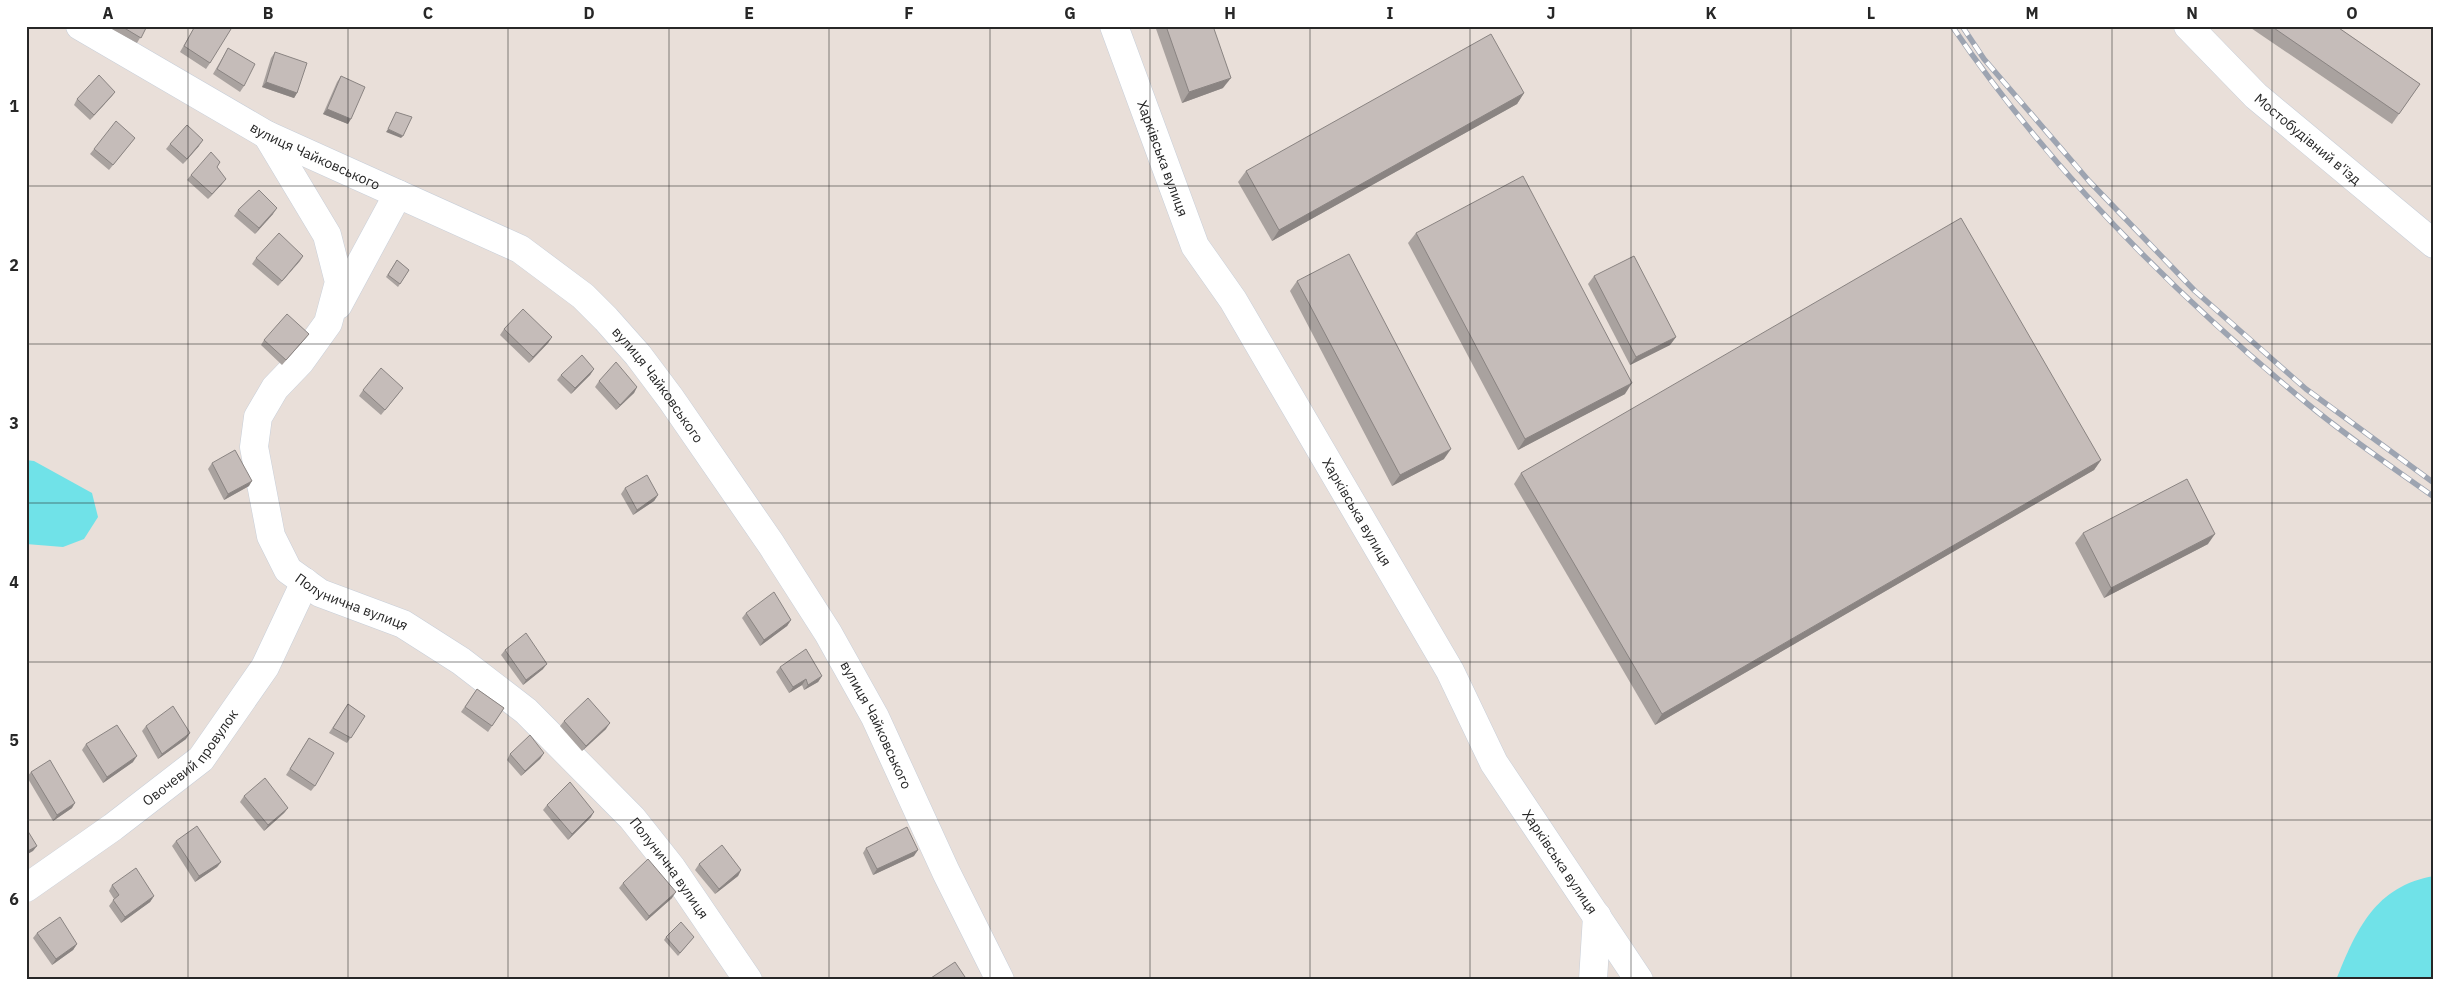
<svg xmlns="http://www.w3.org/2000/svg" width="2460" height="1006" viewBox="0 0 2460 1006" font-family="'IBM Plex Sans',sans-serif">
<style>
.water{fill:#70e2e8}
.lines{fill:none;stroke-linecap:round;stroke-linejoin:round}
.minor-casing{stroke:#c8cfd9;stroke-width:29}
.minor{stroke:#fff;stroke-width:28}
.rail-casing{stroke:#9da4b1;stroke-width:5.5}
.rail{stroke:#fff;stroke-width:4;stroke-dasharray:11;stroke-linecap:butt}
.wall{fill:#a9a29f}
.shaded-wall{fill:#8a8482}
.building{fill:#c5bcb9;stroke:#8a8482}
.grid{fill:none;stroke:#272727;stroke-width:1;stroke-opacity:0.55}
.labels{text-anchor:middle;stroke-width:4;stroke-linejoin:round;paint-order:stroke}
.street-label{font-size:14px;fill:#272727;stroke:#fff}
.neatline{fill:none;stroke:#272727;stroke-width:2}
.grid-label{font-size:16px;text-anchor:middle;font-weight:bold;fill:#272727}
</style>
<rect width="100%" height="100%" fill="#e9dfd9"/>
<!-- water -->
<g class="water">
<path d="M 26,460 L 34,461 L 92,493 L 98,517 L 84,539 L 63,547 L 26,544 Z"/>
<path d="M 2434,876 L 2434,980 L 2336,980 C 2356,930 2375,886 2434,876 Z"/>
</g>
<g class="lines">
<defs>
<g id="minor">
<path id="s1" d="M 80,26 L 267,135 L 520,249 L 583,296 L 606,319 L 638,355 L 671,399 L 771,544 L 828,633 L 875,717 L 946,872 L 1000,980"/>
<path id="s2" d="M 1114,26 L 1195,246 L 1233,300 L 1450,671 L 1494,763 L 1639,980"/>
<path id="s3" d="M 2188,26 L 2256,96 L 2434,244"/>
<path id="s4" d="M 267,135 L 327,235 L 339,282 L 328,323 L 300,362 L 275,388 L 258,417 L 254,447 L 271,536 L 288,570 L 320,593 L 403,624 L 461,661 L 526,711 L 632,818 L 671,867 L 748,980"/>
<path d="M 338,305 L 398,194"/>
<path id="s5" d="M 26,888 L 113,827 L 201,759 L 265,667 L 305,582"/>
<path d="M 1593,980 L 1597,916"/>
</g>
</defs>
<!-- minor casing -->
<use href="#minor" class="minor-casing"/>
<!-- minor -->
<use href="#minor" class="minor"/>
<defs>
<g id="rail">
<path d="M 1952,26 C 2050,170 2175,295 2309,405 C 2349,438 2392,467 2434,497"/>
<path d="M 1962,26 L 1984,59 L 2089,181 L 2195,291 L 2306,389 L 2434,483"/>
</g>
</defs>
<!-- rail casing -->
<use href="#rail" class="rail-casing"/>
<!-- rail -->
<use href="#rail" class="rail"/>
</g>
<!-- wall -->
<g class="wall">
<path d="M 111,26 L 147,26 L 137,43 L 110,28 Z"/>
<path d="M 195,26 L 226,26 L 210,63 L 206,69 L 180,52 Z"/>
<path d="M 1155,26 L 1213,26 L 1223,88 L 1182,103 Z"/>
<path d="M 2248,26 L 2336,26 L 2420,84 L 2392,124 Z"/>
<path d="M 228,48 L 244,86 L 240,92 L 213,74 Z"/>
<path d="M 275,52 L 297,93 L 294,98 L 262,87 L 271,58 Z"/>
<path d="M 341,76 L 348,124 L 323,114 L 337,82 Z"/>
<path d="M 115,92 L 111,97 L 90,120 L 74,105 L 77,99 Z"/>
<path d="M 1524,93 L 1517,104 L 1272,241 L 1238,182 L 1246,171 Z"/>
<path d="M 135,138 L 109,170 L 90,154 L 94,149 Z"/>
<path d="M 170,144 L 199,146 L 183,164 L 166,149 Z"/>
<path d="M 217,167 L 222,184 L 208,199 L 187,180 L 191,175 Z"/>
<path d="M 238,210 L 273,214 L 255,234 L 234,216 Z"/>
<path d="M 1416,233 L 1625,394 L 1518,450 L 1408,243 Z"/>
<path d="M 303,256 L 278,286 L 252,264 L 256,258 Z"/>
<path d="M 397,260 L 409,270 L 398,287 L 386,277 Z"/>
<path d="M 1594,276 L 1676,337 L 1670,345 L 1630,365 L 1588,284 Z"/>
<path d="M 1297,281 L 1444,459 L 1392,486 L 1290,291 Z"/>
<path d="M 504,329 L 552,337 L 548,343 L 529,363 L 500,335 Z"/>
<path d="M 309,334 L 305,339 L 282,365 L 261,345 L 264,340 Z"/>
<path d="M 594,369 L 590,375 L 571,394 L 557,380 L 561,375 Z"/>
<path d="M 599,381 L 637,387 L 634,393 L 616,410 L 595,387 Z"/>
<path d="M 363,390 L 399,393 L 381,415 L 359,396 Z"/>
<path d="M 2101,460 L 2094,470 L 1655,725 L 1514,484 L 1521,473 Z"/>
<path d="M 212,463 L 249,486 L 224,500 L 208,469 Z"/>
<path d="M 625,488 L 658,495 L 654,501 L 633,515 L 621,494 Z"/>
<path d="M 2083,533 L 2208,544 L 2104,598 L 2075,543 Z"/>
<path d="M 746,613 L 791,620 L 787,626 L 760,646 L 742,618 Z"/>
<path d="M 505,650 L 543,669 L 523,685 L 501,655 Z"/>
<path d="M 780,667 L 822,676 L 818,682 L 804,690 L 802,685 L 789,693 L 776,672 Z"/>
<path d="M 477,689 L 504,708 L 488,732 L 461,712 Z"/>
<path d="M 348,704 L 365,716 L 347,743 L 329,733 Z"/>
<path d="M 564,721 L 606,729 L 582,751 L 560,726 Z"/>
<path d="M 146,726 L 186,739 L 158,759 L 142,731 Z"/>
<path d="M 309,738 L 315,786 L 311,791 L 286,775 Z"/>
<path d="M 86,744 L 133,762 L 103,783 L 82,750 Z"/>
<path d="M 544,753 L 540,759 L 521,776 L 507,760 L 510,754 Z"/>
<path d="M 31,772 L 72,808 L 53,821 L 27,777 Z"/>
<path d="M 244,796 L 288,808 L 284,813 L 264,831 L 240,802 Z"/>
<path d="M 547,805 L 591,817 L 568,840 L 543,810 Z"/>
<path d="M 176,841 L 221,862 L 217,867 L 195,882 L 172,846 Z"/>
<path d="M 866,848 L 914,856 L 873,875 L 863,853 Z"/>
<path d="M 699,864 L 741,870 L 738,876 L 715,894 L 695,870 Z"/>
<path d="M 623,883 L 672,898 L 646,921 L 619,888 Z"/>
<path d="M 112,885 L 154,896 L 150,902 L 121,923 L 109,906 L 114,899 L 109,891 Z"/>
<path d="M 37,933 L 77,944 L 73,950 L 52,965 L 33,938 Z"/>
<path d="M 666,937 L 694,937 L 678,956 L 664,940 Z"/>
</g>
<!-- shaded-wall -->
<g class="shaded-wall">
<path d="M 1231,78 L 1223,88 L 1182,103 L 1189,92 Z"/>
<path d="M 266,82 L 297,93 L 294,98 L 262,87 Z"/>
<path d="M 115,92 L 111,97 L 90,120 L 94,115 Z"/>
<path d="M 1524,93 L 1517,104 L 1272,241 L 1279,230 Z"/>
<path d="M 327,109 L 351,119 L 348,124 L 323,114 Z"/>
<path d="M 388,129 L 403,136 L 401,138 L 386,132 Z"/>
<path d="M 203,140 L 199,146 L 183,164 L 187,159 Z"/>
<path d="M 226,179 L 222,184 L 208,199 L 212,194 Z"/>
<path d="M 277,208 L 273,214 L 255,234 L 259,228 Z"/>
<path d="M 303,256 L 300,261 L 278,286 L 282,281 Z"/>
<path d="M 552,337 L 548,343 L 529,363 L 533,357 Z"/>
<path d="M 1676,337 L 1670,345 L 1630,365 L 1636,357 Z"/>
<path d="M 594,369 L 590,375 L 571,394 L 575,388 Z"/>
<path d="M 1632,383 L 1625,394 L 1518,450 L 1525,439 Z"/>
<path d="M 637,387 L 634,393 L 616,410 L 620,405 Z"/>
<path d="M 1451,449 L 1444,459 L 1392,486 L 1400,475 Z"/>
<path d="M 2101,460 L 2094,470 L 1655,725 L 1662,714 Z"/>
<path d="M 252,481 L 249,486 L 224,500 L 228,494 Z"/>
<path d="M 658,495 L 654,501 L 633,515 L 637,510 Z"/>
<path d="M 2215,534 L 2208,544 L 2104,598 L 2111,588 Z"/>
<path d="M 791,620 L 787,626 L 760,646 L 764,640 Z"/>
<path d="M 547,664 L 543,669 L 523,685 L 526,680 Z"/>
<path d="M 822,676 L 818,682 L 804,690 L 808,685 Z"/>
<path d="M 806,679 L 802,685 L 789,693 L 793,687 Z"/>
<path d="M 610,723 L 606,729 L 582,751 L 586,746 Z"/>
<path d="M 190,733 L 186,739 L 158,759 L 162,754 Z"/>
<path d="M 544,753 L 540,759 L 521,776 L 525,771 Z"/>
<path d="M 137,756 L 133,762 L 103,783 L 107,777 Z"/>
<path d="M 75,803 L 72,808 L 53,821 L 57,815 Z"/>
<path d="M 288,808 L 284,813 L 264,831 L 268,825 Z"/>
<path d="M 594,812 L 591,817 L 568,840 L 572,834 Z"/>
<path d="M 37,846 L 33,851 L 26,855 L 26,852 Z"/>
<path d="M 918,850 L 914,856 L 873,875 L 877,869 Z"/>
<path d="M 221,862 L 217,867 L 195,882 L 199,876 Z"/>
<path d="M 741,870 L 738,876 L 715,894 L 719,889 Z"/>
<path d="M 676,892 L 672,898 L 646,921 L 649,916 Z"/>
<path d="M 154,896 L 150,902 L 121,923 L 125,917 Z"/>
<path d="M 77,944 L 73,950 L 52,965 L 56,959 Z"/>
</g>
<!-- building -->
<g class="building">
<path d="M 121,26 L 147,26 L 141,38 Z"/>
<path d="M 195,26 L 226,26 L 231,29 L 210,63 L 184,46 Z"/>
<path d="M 1166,26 L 1213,26 L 1231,78 L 1189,92 Z"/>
<path d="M 2271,26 L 2336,26 L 2420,84 L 2399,114 Z"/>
<path d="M 1491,34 L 1524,93 L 1279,230 L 1246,171 Z"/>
<path d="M 228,48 L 255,64 L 244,86 L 217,69 Z"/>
<path d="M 275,52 L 307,63 L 297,93 L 266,82 Z"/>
<path d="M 99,75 L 115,92 L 94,115 L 77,99 Z"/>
<path d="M 341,76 L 365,87 L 351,119 L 327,109 Z"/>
<path d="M 396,112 L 412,117 L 403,136 L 388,129 Z"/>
<path d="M 116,121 L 135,138 L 113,165 L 94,149 Z"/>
<path d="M 187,125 L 203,140 L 187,159 L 170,144 Z"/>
<path d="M 211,152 L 220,162 L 217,167 L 226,179 L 212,194 L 191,175 Z"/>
<path d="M 1523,176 L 1632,383 L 1525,439 L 1416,233 Z"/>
<path d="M 259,190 L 277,208 L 259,228 L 238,210 Z"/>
<path d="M 1961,218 L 2101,460 L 1662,714 L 1521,473 Z"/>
<path d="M 279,233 L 303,256 L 282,281 L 256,258 Z"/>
<path d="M 1349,254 L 1451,449 L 1400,475 L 1297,281 Z"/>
<path d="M 1634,256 L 1676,337 L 1636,357 L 1594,276 Z"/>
<path d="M 397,260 L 409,270 L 400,284 L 388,275 Z"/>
<path d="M 523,309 L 552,337 L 533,357 L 504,329 Z"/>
<path d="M 287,314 L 309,334 L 286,360 L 264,340 Z"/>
<path d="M 582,355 L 594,369 L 575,388 L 561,375 Z"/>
<path d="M 616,362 L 637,387 L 620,405 L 599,381 Z"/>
<path d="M 381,368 L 403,388 L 385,410 L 363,390 Z"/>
<path d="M 235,450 L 252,481 L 228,494 L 212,463 Z"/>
<path d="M 647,475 L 658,495 L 637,510 L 625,488 Z"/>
<path d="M 2187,479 L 2215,534 L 2111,588 L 2083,533 Z"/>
<path d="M 774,592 L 791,620 L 764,640 L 746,613 Z"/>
<path d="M 526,633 L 547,664 L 526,680 L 505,650 Z"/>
<path d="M 806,649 L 822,676 L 808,685 L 806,679 L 793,687 L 780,667 Z"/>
<path d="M 477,689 L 504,708 L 492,726 L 465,707 Z"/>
<path d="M 588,698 L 610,723 L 586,746 L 564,721 Z"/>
<path d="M 348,704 L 365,716 L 351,738 L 333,728 Z"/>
<path d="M 173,706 L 190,733 L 162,754 L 146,726 Z"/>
<path d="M 117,725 L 137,756 L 107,777 L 86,744 Z"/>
<path d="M 530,735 L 544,753 L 525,771 L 510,754 Z"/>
<path d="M 309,738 L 334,753 L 315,786 L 290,769 Z"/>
<path d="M 50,760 L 75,803 L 57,815 L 31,772 Z"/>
<path d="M 265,778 L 288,808 L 268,825 L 244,796 Z"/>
<path d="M 570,782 L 594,812 L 572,834 L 547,805 Z"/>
<path d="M 197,826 L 221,862 L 199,876 L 176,841 Z"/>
<path d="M 907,827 L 918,850 L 877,869 L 866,848 Z"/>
<path d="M 26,828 L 37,846 L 26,852 Z"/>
<path d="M 722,845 L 741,870 L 719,889 L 699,864 Z"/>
<path d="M 648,859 L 676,892 L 649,916 L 623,883 Z"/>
<path d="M 136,868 L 154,896 L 125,917 L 113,900 L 119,895 L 112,885 Z"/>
<path d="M 60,917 L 77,944 L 56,959 L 37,933 Z"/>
<path d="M 681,922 L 694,937 L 680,953 L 666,937 Z"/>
<path d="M 955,962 L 967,980 L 928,980 Z"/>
</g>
<!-- grid -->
<path class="grid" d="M 188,26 L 188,980M 348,26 L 348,980M 508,26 L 508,980M 669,26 L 669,980M 829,26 L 829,980M 990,26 L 990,980M 1150,26 L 1150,980M 1310,26 L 1310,980M 1470,26 L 1470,980M 1631,26 L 1631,980M 1791,26 L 1791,980M 1952,26 L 1952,980M 2112,26 L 2112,980M 2272,26 L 2272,980M 26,186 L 2434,186M 26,344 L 2434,344M 26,503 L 2434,503M 26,662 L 2434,662M 26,820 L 2434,820"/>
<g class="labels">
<!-- street labels -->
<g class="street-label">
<text dy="5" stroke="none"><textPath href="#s3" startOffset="165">Мостобудівний в'їзд</textPath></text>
<text dy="5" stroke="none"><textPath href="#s1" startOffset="269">вулиця Чайковського</textPath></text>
<text dy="5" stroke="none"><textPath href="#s2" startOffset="141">Харківська вулиця</textPath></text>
<text dy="5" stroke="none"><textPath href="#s1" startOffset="689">вулиця Чайковського</textPath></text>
<text dy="5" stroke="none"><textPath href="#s2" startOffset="546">Харківська вулиця</textPath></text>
<text dy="5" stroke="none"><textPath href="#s4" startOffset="556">Полунична вулиця</textPath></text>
<text dy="5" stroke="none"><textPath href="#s1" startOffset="1094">вулиця Чайковського</textPath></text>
<text dy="5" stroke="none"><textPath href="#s5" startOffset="211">Овочевий провулок</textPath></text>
<text dy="5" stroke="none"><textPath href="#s2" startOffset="951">Харківська вулиця</textPath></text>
<text dy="5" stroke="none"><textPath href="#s4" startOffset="976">Полунична вулиця</textPath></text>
</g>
</g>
<!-- border -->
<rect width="2460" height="1006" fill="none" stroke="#ffffff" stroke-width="55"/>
<rect x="28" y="28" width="2404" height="950" class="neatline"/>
<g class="grid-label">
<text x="108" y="19">A</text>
<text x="268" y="19">B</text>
<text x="428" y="19">C</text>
<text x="589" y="19">D</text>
<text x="749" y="19">E</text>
<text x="909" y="19">F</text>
<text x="1070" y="19">G</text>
<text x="1230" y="19">H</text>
<text x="1390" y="19">I</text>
<text x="1551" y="19">J</text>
<text x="1711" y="19">K</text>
<text x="1871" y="19">L</text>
<text x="2032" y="19">M</text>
<text x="2192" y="19">N</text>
<text x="2352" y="19">O</text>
<text x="14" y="112">1</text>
<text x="14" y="271">2</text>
<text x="14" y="429">3</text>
<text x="14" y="588">4</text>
<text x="14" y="746">5</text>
<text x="14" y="905">6</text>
</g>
</svg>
